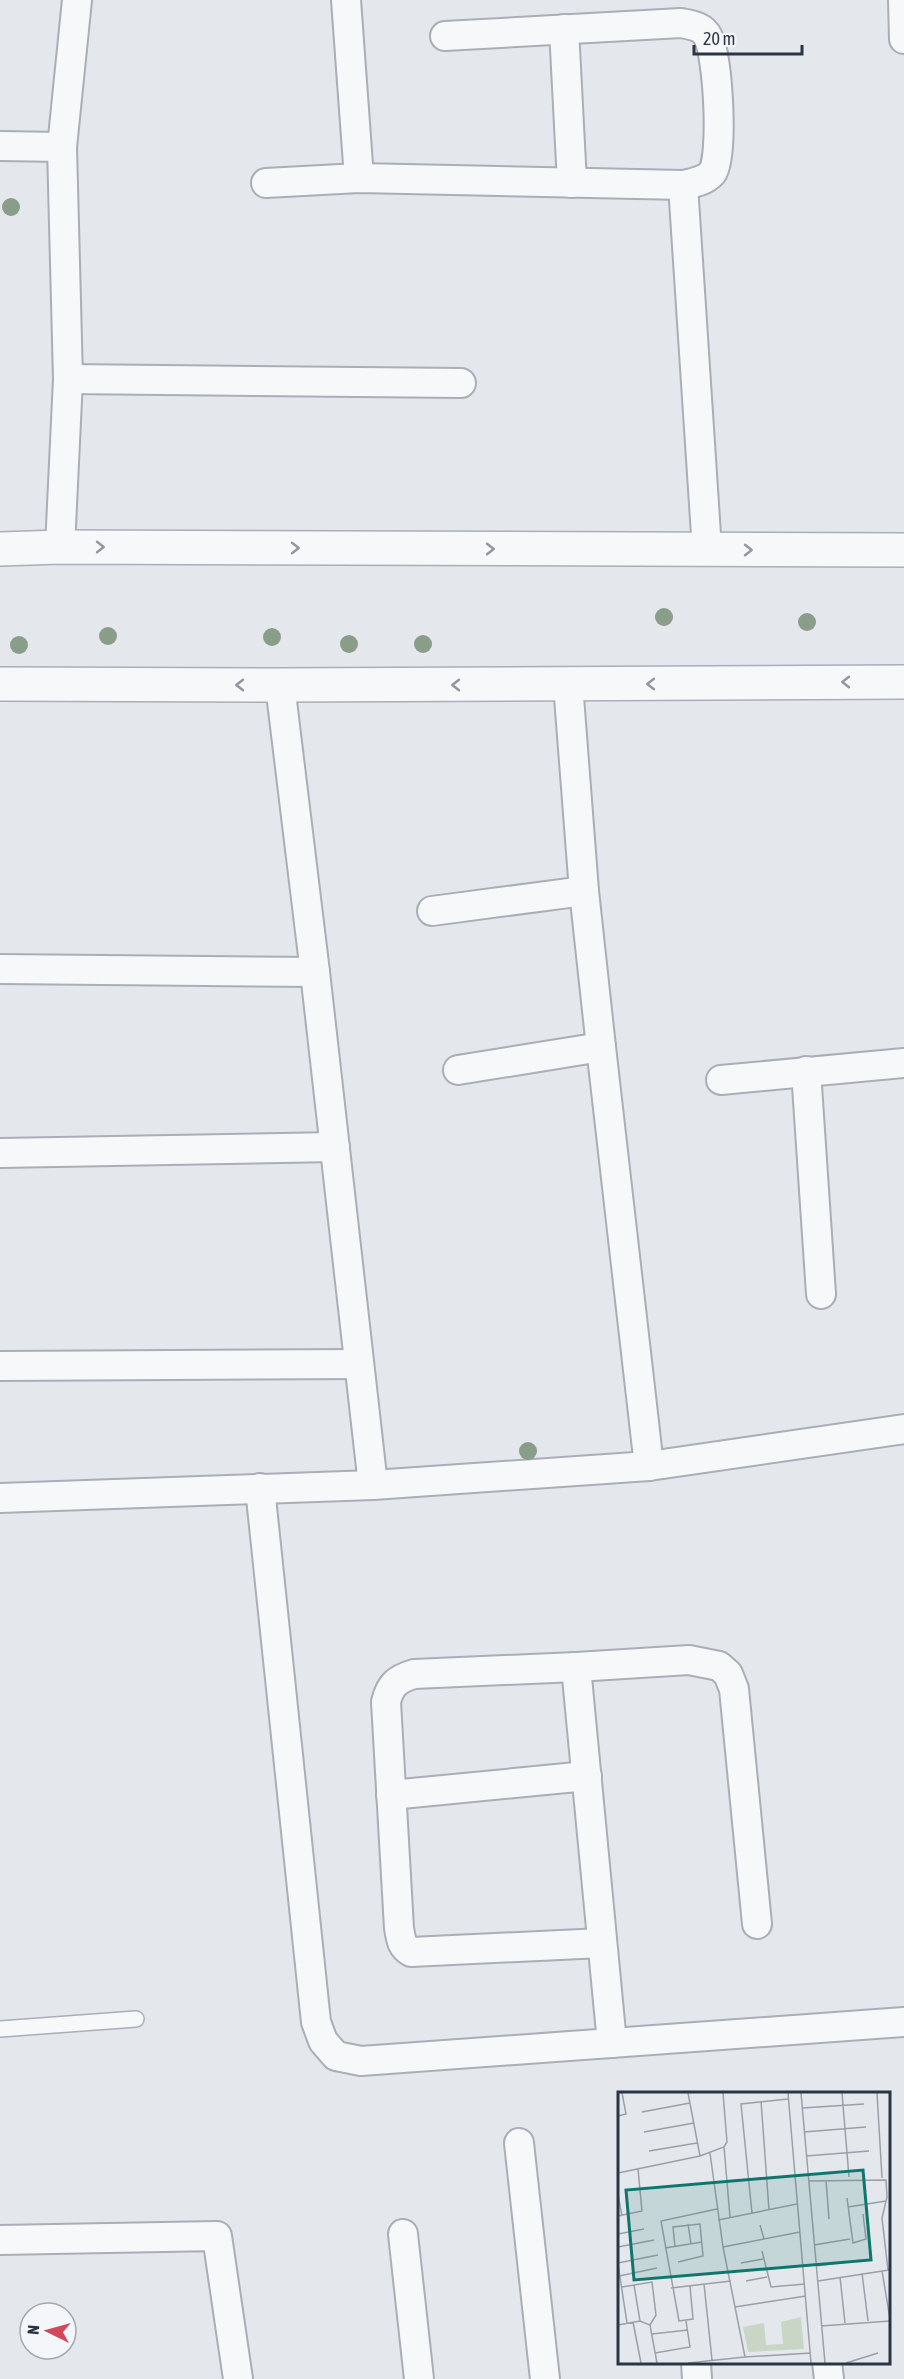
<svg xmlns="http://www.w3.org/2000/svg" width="904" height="2379" viewBox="0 0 904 2379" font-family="'Asap Condensed',sans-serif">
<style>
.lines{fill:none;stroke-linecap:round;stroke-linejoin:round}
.service-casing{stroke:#a9aeb7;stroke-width:18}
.minor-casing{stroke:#a9aeb7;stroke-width:32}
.tertiary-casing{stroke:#a9aeb7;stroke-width:36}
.service{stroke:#f7f8fa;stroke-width:15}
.minor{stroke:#f7f8fa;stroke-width:28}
.tertiary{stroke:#f7f8fa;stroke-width:33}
.tree{fill:#899d89}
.oneway{stroke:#9196a0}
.inset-road{fill:none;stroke:#9a9fa9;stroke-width:1.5}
.view{fill:#0f766e;fill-opacity:0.15;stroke:#0f766e;stroke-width:3}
.inset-edge{fill:none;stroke:#2b3445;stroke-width:3}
</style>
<rect width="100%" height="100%" fill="#e4e7ec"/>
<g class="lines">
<defs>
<path id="service" d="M 0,2029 L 136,2019"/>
<g id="minor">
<path d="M 346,0 L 359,178"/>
<path d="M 903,0 L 904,39"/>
<path d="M 564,29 L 572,183"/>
<path d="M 0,146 L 62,147"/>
<path d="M 266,183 L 359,178 L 683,185 C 693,183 705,181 712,173 C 724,157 718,55 708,37 C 703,26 691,25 681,23 L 445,36"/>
<path d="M 683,185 L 707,550"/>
<path d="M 68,379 L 461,383"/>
<path d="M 60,547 L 68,379 L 62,147 L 77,0"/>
<path d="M 280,685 L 315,972 L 373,1485"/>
<path d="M 432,911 L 584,891"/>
<path d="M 0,969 L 315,972"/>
<path d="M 601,1047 L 649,1466"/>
<path d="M 458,1070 L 601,1047 L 584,891 L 568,684"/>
<path d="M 806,1071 L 821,1294"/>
<path d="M 721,1080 L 904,1063"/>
<path d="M 0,1153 L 335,1147"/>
<path d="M 0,1366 L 359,1364"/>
<path d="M 260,1488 L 316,2022 L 323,2041 L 336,2056 L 361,2061 L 904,2022"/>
<path d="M 0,1498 L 373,1485 L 649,1466 L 904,1429"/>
<path d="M 576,1667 L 612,2043"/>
<path d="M 391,1795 L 587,1776"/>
<path d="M 602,1943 L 411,1952 C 401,1946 401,1939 399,1928 L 386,1702 C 390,1685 397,1679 414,1674 L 576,1667 L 689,1660 L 719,1666 L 728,1674 L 734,1689 L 757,1924"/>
<path d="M 519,2143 L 545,2379"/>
<path d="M 403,2234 L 419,2379"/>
<path d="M 0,2240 L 217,2236 L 238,2379"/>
<path d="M 696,2362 L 697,2379"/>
<path d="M 827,2362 L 829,2379"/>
</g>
<g id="tertiary">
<path d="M 0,549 L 60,547 L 904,550"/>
<path d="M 0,684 L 280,685 L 904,682"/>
</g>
</defs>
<!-- service casing -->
<use href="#service" class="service-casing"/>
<!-- minor casing -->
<use href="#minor" class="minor-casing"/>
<!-- tertiary casing -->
<use href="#tertiary" class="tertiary-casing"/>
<!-- service -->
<use href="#service" class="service"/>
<!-- minor -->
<use href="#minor" class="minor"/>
<!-- tertiary -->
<use href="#tertiary" class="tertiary"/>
</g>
<!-- trees -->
<g class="tree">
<circle cx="11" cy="207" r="9"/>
<circle cx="664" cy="617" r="9"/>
<circle cx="807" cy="622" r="9"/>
<circle cx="108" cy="636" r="9"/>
<circle cx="272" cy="637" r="9"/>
<circle cx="349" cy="644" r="9"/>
<circle cx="423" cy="644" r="9"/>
<circle cx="19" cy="645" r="9"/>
<circle cx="528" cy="1451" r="9"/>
</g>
<!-- one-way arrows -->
<defs><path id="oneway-chevron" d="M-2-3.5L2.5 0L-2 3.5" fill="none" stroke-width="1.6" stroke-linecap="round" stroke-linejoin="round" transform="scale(1.5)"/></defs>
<g class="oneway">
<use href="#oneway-chevron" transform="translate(100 547)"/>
<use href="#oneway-chevron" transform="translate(295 548)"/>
<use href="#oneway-chevron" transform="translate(490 549)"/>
<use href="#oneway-chevron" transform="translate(748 550)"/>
<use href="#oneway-chevron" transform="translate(846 682) rotate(180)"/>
<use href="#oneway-chevron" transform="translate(651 684) rotate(180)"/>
<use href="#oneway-chevron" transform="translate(240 685) rotate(-180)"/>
<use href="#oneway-chevron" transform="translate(456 685) rotate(180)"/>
</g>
<!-- overview -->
<g transform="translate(618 2092)">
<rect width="272" height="272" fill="#e4e7ec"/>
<path d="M 183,225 L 186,257 L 130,260 L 125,235 L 146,231 L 148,253 L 165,252 L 163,230 Z" fill="#c9d6c5"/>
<path class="inset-road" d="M 70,1 L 82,64M 170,1 L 193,271M 183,1 L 207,271M 224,1 L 231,85M 259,1 L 264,86M 143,9 L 151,118M 184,16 L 246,12M 24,20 L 72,11M 0,24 L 8,22 L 4,1M 26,40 L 76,31M 186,40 L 248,35M 106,55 L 112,125M 31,59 L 79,51M 92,61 L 105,155 L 127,265 L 193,261M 188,64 L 251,59M 0,81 L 82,64 L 106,55 L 109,50 L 105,1M 208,88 L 211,127M 191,89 L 268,88 L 269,105 L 264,126 L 270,178M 0,103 L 4,124M 229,106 L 235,151 L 248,147 L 245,122M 230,115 L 268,109M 134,121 L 123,12 L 170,7M 0,124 L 24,119 L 20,77M 100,128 L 179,112M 70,132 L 73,152M 142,133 L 146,147 L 182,140M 0,142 L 26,137M 196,153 L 232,147M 0,155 L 36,148M 57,155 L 55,135 L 82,132 L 85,164 L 60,170M 105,155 L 146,147M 47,156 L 84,150M 144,159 L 153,195 L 187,192M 0,171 L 40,163M 123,171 L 145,167M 0,172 L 9,231M 198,174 L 254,167M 264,179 L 272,227M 244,181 L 250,229M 1,184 L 39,176M 222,185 L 227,231M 128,189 L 149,185M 200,189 L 271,178M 86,192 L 94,268M 16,193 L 22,229M 72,194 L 75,227 L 61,229 L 43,129 L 99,117M 4,195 L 34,190 L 38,223 L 32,233M 53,196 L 113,189M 117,215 L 188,204M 15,230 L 23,271M 0,233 L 22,229 L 32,233 L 39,271M 203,234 L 272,229M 34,242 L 70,238M 37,261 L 72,255 L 68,229M 70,271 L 127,265M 228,271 L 260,261"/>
<path class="view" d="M 245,78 L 253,168 L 16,188 L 8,98 Z"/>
<rect width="272" height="272" class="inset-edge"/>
</g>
<!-- north arrow -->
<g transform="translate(48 2331) rotate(275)"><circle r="28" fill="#f4f6f9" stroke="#a4a8b1" stroke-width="1.5"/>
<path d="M0-4.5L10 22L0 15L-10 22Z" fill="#d1495b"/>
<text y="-9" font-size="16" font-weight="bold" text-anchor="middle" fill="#2b3445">N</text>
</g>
<!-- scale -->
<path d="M694 45v9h108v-9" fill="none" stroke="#2b3445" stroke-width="3"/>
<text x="703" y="45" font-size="18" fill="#2b3445" stroke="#f4f6f9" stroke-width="4.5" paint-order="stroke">20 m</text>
</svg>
